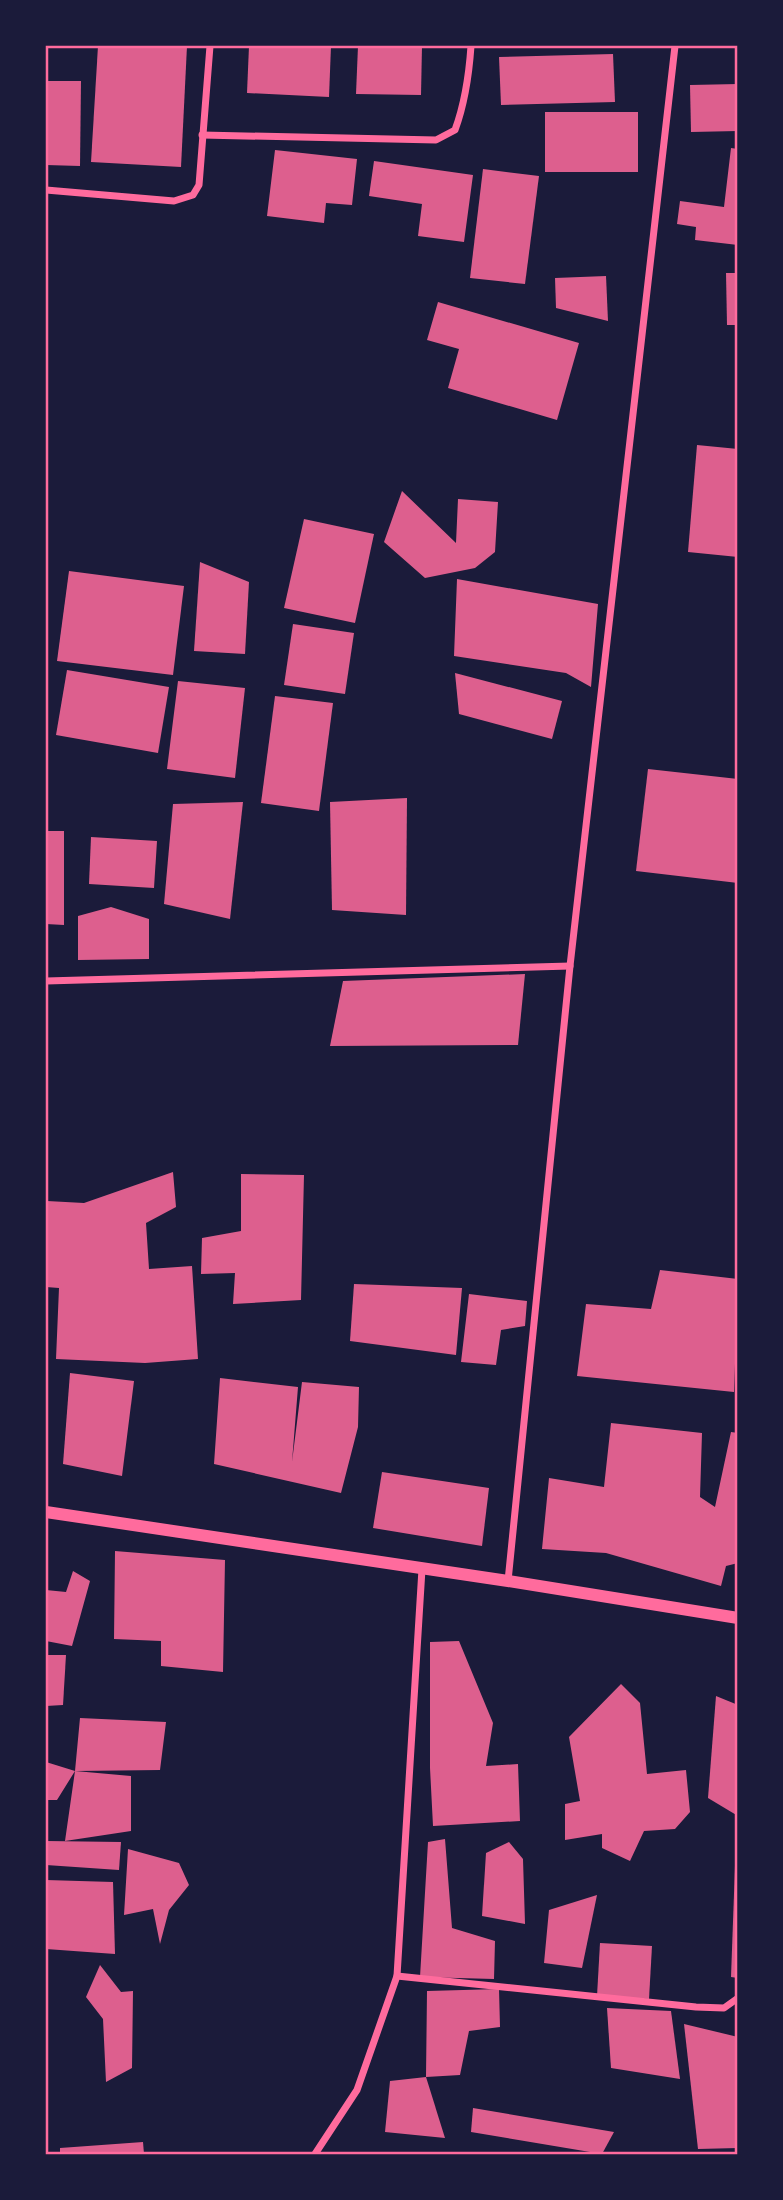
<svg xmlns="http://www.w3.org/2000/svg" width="783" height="2200" viewBox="0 0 783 2200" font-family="'Sofia Sans Condensed',sans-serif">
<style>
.building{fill:#dd5f8e}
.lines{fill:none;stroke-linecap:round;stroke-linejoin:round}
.minor{stroke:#ff6b9d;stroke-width:7}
.tertiary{stroke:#ff6b9d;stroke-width:12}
.neatline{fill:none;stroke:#ff6b9d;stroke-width:2.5}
</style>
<rect width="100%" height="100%" fill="#1b1b3a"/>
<!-- building -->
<g class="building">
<path d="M 98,46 L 187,46 L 181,167 L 91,162 Z"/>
<path d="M 249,46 L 331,46 L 329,97 L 247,93 Z"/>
<path d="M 358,46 L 422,46 L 421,95 L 356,94 Z"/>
<path d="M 613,54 L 615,102 L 501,105 L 499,57 Z"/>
<path d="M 46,81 L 81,81 L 80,166 L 46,165 Z"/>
<path d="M 738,84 L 738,131 L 691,132 L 690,85 Z"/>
<rect x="545" y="112" width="93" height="60"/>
<path d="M 731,148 L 738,149 L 738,245 L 695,240 L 696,227 L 677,224 L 680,201 L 724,207 Z"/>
<path d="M 275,150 L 357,159 L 352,205 L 326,203 L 324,223 L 267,216 Z"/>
<path d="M 374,161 L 473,175 L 464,242 L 418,236 L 422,204 L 369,196 Z"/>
<path d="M 483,169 L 539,176 L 525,284 L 470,278 Z"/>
<path d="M 726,273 L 738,273 L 738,325 L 727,325 Z"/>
<path d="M 606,276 L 608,321 L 556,308 L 555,278 Z"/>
<path d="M 438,302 L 579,343 L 557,420 L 448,388 L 459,349 L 427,340 Z"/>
<path d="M 697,445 L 738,449 L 738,557 L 688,552 Z"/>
<path d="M 402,491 L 456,543 L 458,499 L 498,502 L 495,552 L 475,568 L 425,578 L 384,542 Z"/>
<path d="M 304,519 L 374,534 L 355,623 L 284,608 Z"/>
<path d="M 200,562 L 249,582 L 245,654 L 194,651 Z"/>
<path d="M 69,571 L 184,586 L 173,675 L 57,661 Z"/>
<path d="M 457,579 L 598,604 L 591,687 L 566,673 L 454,656 Z"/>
<path d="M 293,624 L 354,633 L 345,694 L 284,685 Z"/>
<path d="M 67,670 L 169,687 L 158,753 L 56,735 Z"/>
<path d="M 455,673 L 562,701 L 552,739 L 459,714 Z"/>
<path d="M 178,681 L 245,688 L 235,778 L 167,769 Z"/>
<path d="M 275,696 L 333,703 L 319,811 L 261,803 Z"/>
<path d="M 648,769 L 738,779 L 738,883 L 636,871 Z"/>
<path d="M 407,798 L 406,915 L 332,910 L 330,802 Z"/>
<path d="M 243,802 L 230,919 L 164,904 L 173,804 Z"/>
<path d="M 46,831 L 64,831 L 64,925 L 46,924 Z"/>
<path d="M 91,837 L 157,841 L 154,888 L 89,884 Z"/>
<path d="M 111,907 L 149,919 L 149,959 L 78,960 L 78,916 Z"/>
<path d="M 525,974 L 518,1045 L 330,1046 L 343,981 Z"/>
<path d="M 173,1172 L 176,1207 L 146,1223 L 149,1269 L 192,1266 L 198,1359 L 145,1363 L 56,1359 L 59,1288 L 46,1287 L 47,1201 L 84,1203 Z"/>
<path d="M 241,1174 L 304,1175 L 301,1300 L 233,1304 L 235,1273 L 201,1274 L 202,1238 L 241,1231 Z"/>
<path d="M 660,1270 L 738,1279 L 734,1392 L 577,1376 L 586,1304 L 651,1309 Z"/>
<path d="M 354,1284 L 462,1288 L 456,1355 L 350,1341 Z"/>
<path d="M 469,1294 L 527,1301 L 525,1326 L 501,1330 L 496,1365 L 461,1362 Z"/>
<path d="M 70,1373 L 134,1381 L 122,1476 L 63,1464 Z"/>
<path d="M 220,1378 L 298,1387 L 292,1462 L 302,1382 L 359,1387 L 358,1427 L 341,1493 L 214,1464 Z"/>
<path d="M 611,1423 L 702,1433 L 700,1497 L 715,1507 L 731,1432 L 738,1433 L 738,1563 L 726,1566 L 721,1586 L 606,1553 L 542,1549 L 549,1478 L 604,1487 Z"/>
<path d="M 382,1472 L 489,1488 L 482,1546 L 373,1528 Z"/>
<path d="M 115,1551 L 225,1560 L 223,1672 L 161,1666 L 161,1641 L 114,1639 Z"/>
<path d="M 73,1571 L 90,1581 L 72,1646 L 46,1641 L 46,1590 L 66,1592 Z"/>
<path d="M 459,1641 L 493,1723 L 486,1766 L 518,1764 L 520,1821 L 433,1826 L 430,1768 L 430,1642 Z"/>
<path d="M 46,1655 L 66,1655 L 63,1705 L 46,1706 Z"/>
<path d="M 621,1684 L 640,1703 L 647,1774 L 686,1770 L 690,1812 L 675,1829 L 644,1831 L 630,1861 L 602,1848 L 602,1834 L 565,1840 L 565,1804 L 580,1801 L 569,1737 Z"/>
<path d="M 716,1696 L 738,1705 L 738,1816 L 708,1798 Z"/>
<path d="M 80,1718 L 166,1722 L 160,1770 L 75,1771 L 131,1776 L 131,1831 L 65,1841 L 75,1771 L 57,1800 L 46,1800 L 46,1762 L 75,1771 Z"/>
<path d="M 445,1839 L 452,1928 L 495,1941 L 494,1979 L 420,1977 L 428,1842 Z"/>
<path d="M 46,1841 L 121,1842 L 119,1870 L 46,1865 Z"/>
<path d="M 509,1842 L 523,1859 L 525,1924 L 482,1916 L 486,1853 Z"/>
<path d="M 128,1849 L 179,1863 L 189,1885 L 169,1910 L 160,1944 L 153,1909 L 124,1915 Z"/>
<path d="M 735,1866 L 738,1866 L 738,1978 L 731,1977 Z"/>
<path d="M 46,1880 L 113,1882 L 115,1954 L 46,1949 Z"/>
<path d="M 597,1895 L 582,1968 L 544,1963 L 549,1910 Z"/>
<path d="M 600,1943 L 652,1946 L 649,1999 L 597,1996 Z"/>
<path d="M 100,1965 L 121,1992 L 133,1991 L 132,2068 L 106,2082 L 103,2019 L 86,1997 Z"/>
<path d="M 499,1989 L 500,2027 L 469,2031 L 460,2075 L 426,2077 L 427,1991 Z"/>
<path d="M 607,2008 L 671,2011 L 680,2079 L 611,2068 Z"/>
<path d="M 684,2024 L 738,2037 L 738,2148 L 698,2149 Z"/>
<path d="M 426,2077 L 445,2138 L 385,2132 L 390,2081 Z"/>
<path d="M 473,2108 L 614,2132 L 602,2154 L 471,2132 Z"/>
<path d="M 143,2142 L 144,2154 L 60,2154 L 60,2148 Z"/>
</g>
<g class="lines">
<!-- minor -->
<g class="minor">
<path d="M 202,135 L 436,140 L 455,130 C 465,103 469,75 471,46"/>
<path d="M 46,190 L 174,201 L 193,195 L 199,185 L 210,46"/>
<path d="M 46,981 L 570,966"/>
<path d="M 508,1581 L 570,966 L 675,46"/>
<path d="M 397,1976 L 696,2007 L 724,2008 L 738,1998"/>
<path d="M 315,2154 L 357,2090 L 397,1976 L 422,1569"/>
</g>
<!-- tertiary -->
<path class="tertiary" d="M 46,1512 L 508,1581 L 738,1618"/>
</g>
<!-- border -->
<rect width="783" height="2200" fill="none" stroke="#1b1b3a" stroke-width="94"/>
<rect x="47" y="47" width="689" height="2106" class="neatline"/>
</svg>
